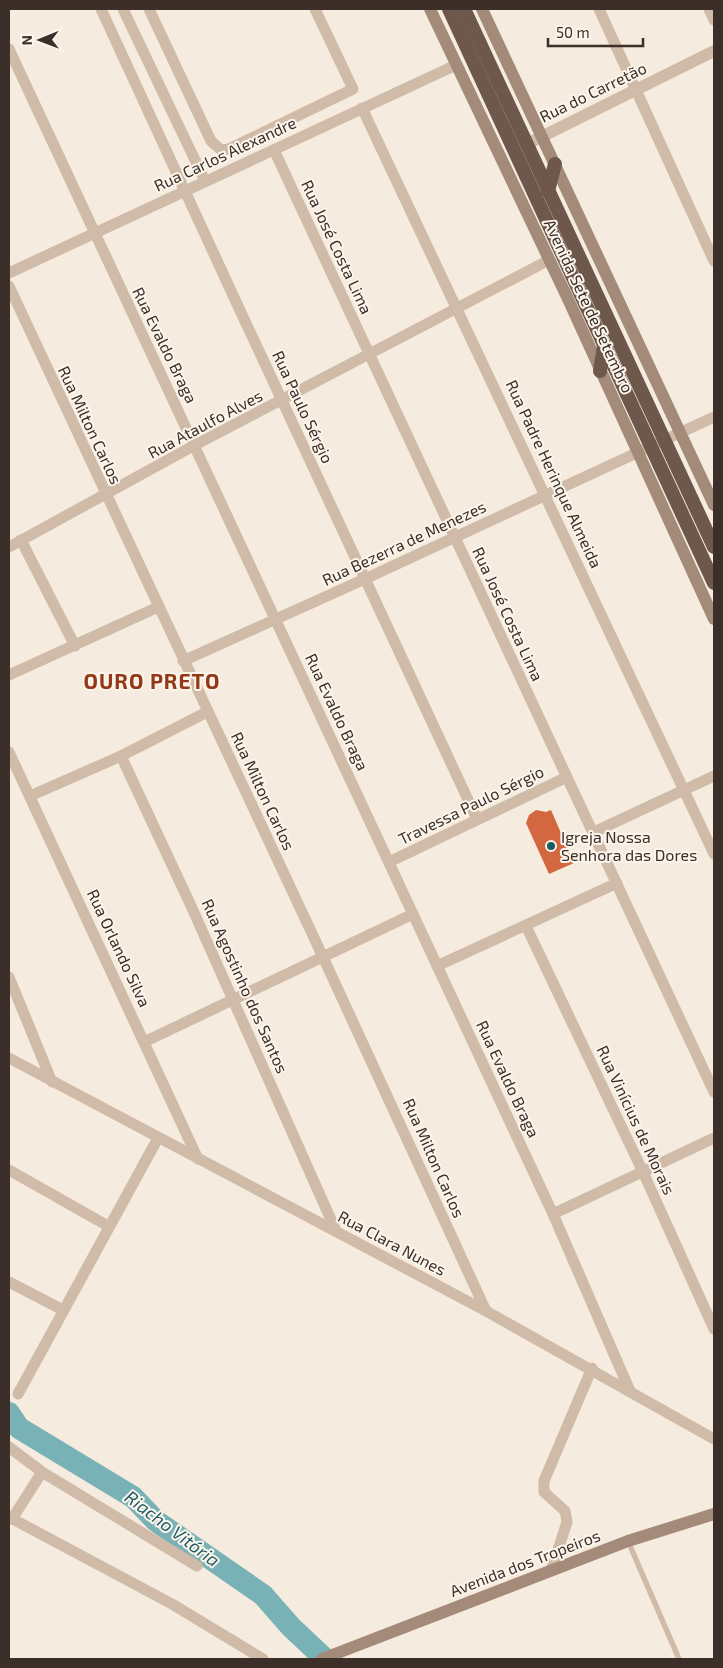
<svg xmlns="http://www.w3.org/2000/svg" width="723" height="1668" viewBox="0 0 723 1668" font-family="'Exo 2',sans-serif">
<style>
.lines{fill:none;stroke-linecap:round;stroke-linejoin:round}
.river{stroke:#79b2b6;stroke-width:22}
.building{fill:#d3673f}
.service{stroke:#cfbba8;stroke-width:5.5}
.minor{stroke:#cfbba8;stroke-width:11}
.tertiary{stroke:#cfbba8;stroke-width:12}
.secondary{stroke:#a48a79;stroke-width:12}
.trunk{stroke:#6e584c;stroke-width:14}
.poi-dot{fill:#195c63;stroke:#fcf5ec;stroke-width:2}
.labels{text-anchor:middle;stroke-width:4;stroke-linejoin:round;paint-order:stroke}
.street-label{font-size:16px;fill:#3c2f29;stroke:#fcf5ec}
.poi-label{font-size:16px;fill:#3c2f29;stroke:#fcf5ec;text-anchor:start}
.water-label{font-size:18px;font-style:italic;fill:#195c63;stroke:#fcf5ec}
.district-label{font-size:21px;font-weight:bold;letter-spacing:1px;fill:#943918;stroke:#fcf5ec}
</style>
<rect width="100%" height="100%" fill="#f5ebde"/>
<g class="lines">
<!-- river -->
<path class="river" d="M 9,1413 L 19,1428 L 133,1497 L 156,1521 L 263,1595 L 291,1627 L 325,1659"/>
</g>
<!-- building -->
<path class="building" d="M 536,810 L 546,812 L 551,810 L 574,863 L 549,874 L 526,823 L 529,815 Z"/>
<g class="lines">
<!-- service -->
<path class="service" d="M 628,1541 L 679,1659"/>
<!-- minor -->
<g class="minor">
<path d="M 101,9 C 224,280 353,549 477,819"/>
<path d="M 123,9 L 205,181"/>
<path d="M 149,9 L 211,141 L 221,150 L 229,149 L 353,89 L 315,9"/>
<path d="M 599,9 L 714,261"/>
<path d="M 709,9 L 714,20"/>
<path d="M 9,49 L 553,1214 L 630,1391"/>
<path d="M 362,108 L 714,854"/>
<path d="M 274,150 L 714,1092"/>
<path d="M 9,273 L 456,65"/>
<path d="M 9,286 L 323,957 L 486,1311"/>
<path d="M 21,540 L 75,646"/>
<path d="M 9,547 L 195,445 L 549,260"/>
<path d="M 183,661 L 367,578 L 714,417"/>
<path d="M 9,675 L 158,607"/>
<path d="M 9,752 L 198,1159"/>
<path d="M 121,756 L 192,908 L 336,1231"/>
<path d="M 30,796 L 121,756 L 207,712"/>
<path d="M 594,832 L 714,776"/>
<path d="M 389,862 L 567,777"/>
<path d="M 526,926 L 643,1172 L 714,1329"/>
<path d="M 437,966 L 617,883"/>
<path d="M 9,977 L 52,1082"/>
<path d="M 144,1042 L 413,914"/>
<path d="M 9,1058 L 486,1311 L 714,1439"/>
<path d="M 9,1170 L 108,1226"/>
<path d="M 553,1214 L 714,1138"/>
<path d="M 9,1282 L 63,1310"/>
<path d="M 18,1394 L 158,1138"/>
<path d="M 9,1447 L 42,1472 L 197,1566"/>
<path d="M 9,1517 L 172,1604 L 263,1659"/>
<path d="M 12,1519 L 42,1472"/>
<path d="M 551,1571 L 567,1522 L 566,1516 L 565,1511 L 544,1492 L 544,1481 L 592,1368"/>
</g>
<!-- tertiary -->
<path class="tertiary" d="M 527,144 L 714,51"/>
<!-- secondary -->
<g class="secondary">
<path d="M 430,9 L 568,299 L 714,619"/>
<path d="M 482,9 L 714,505"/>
<path d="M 322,1659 L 628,1541 L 714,1514"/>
</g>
<!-- trunk -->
<g class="trunk">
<path d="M 449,9 L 714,583"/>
<path d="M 464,9 L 714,547"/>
<path d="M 548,191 L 555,164"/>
<path d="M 600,371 L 604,346"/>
</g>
</g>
<!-- markers -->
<circle class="poi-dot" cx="551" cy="846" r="5"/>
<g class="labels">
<!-- street labels -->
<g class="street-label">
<text transform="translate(593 92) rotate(-26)" y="6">Rua do Carretão</text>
<text transform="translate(225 154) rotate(-25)" y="6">Rua Carlos Alexandre</text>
<text transform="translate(337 247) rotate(65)" y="6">Rua José Costa Lima</text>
<text transform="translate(589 306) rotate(65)" y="6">Avenida Sete de Setembro</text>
<text transform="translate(165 345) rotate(64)" y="6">Rua Evaldo Braga</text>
<text transform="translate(303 407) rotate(65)" y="6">Rua Paulo Sérgio</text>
<text transform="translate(205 424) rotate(-28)" y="6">Rua Ataulfo Alves</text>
<text transform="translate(90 425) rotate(65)" y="6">Rua Milton Carlos</text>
<text transform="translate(554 474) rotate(65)" y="6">Rua Padre Herinque Almeida</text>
<text transform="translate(404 543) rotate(-25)" y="6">Rua Bezerra de Menezes</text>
<text transform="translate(508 614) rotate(65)" y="6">Rua José Costa Lima</text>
<text transform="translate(337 712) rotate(65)" y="6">Rua Evaldo Braga</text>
<text transform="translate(263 791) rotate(65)" y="6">Rua Milton Carlos</text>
<text transform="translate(471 805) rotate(-26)" y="6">Travessa Paulo Sérgio</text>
<text transform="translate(119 948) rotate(65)" y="6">Rua Orlando Silva</text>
<text transform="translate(245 986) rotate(66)" y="6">Rua Agostinho dos Santos</text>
<text transform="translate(508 1079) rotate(65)" y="6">Rua Evaldo Braga</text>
<text transform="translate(636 1120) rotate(65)" y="6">Rua Vinícius de Morais</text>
<text transform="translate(434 1158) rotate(66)" y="6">Rua Milton Carlos</text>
<text transform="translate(392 1243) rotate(28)" y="6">Rua Clara Nunes</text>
<text transform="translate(525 1563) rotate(-21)" y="6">Avenida dos Tropeiros</text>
</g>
<!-- poi labels -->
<g class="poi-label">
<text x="561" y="843">Igreja Nossa<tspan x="561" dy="18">Senhora das Dores</tspan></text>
</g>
<!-- water labels -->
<g class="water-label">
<text transform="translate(172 1529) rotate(37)" y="6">Riacho Vitória</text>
</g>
<!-- district labels -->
<g class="district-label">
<text x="152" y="689">OURO PRETO</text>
</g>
</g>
<!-- border -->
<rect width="723" height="1668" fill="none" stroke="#3c2f29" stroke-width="20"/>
<!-- north arrow -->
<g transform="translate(40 40) rotate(269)" stroke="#fcf5ec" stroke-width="4" paint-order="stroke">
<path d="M0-4L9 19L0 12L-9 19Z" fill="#3c2f29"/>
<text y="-8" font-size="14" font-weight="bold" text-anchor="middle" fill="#3c2f29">N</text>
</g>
<!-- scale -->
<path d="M548 38v8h95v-8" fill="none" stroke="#3c2f29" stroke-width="2.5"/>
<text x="556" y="38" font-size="15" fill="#3c2f29" stroke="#fcf5ec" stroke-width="4" paint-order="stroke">50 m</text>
</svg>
